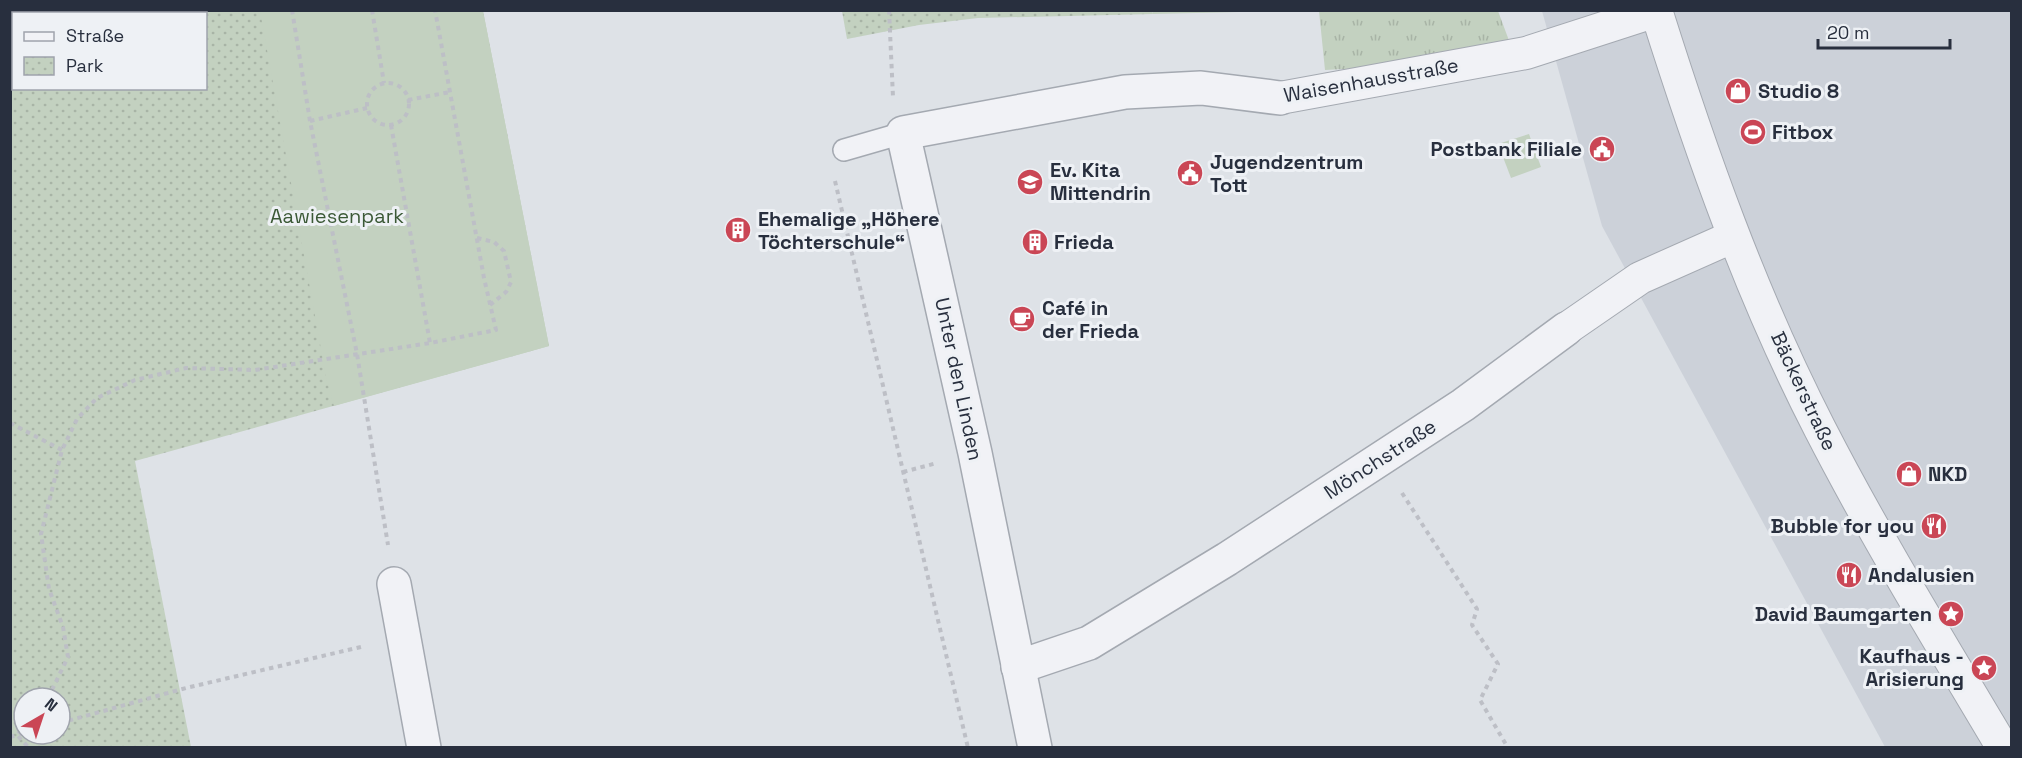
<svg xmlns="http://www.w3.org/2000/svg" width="2022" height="758" viewBox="0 0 2022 758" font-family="'Space Grotesk',sans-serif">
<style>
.built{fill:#ccd1d9}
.grass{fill:url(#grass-tufts)}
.park{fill:url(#park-dots);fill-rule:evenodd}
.garden{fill:#c3d1c0}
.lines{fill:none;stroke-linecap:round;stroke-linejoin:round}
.service-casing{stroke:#a4a9b1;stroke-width:24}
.pedestrian-casing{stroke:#a4a9b1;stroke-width:34}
.minor-casing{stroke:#a4a9b1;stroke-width:36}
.path{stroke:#bdbfc6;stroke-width:4;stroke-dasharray:4.5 4.5;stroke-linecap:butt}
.service{stroke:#f1f2f6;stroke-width:21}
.pedestrian{stroke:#f1f2f6;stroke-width:32}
.minor{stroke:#f1f2f6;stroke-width:33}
.labels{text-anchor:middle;stroke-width:6;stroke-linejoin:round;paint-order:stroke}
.street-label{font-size:20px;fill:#282f3e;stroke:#eef1f5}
.poi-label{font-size:20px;font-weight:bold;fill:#282f3e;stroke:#eef1f5;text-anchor:start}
.park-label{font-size:20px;fill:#3b5936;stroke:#eef1f5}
</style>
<defs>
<pattern id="grass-tufts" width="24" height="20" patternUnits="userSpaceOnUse" patternTransform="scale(1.5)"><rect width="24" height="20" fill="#c3d1c0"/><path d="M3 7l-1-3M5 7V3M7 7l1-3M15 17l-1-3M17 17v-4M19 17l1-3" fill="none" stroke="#a8b4a6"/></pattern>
<pattern id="park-dots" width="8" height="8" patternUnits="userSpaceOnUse" patternTransform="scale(1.5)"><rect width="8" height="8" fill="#c3d1c0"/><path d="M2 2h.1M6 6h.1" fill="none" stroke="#a8b4a6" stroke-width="1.8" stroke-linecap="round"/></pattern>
</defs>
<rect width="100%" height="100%" fill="#dee2e7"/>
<!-- built -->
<path class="built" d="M 1542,11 L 2011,11 L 2011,747 L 1885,747 L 1602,226 Z"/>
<!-- grass -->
<g class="grass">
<path d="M 1152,11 L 1281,11 L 1153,14 Z"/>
<path d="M 1319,11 L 1498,11 L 1511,46 L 1383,67 L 1325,70 Z"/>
</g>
<!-- park -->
<g class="park">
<path d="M 10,11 L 483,11 L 549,346 L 135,461 L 191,747 L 11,747 ZM 14,14 L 206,14 L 206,88 L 14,88 ZM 24,698 L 60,698 L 60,734 L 24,734 Z"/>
<path d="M 1152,11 L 1153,14 L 978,18 L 919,25 L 847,39 L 842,11 Z"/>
</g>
<!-- garden -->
<g class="garden">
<path d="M 260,11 L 483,11 L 549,346 L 334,406 L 326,377 Z"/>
<path d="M 1529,134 L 1541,167 L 1511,178 L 1498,144 Z"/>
</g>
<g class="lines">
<defs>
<path id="service" d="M 844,150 L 903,133"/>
<g id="pedestrian">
<path d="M 1656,10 C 1701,153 1751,295 1820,429 C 1876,538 1940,642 2003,748"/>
<path d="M 1280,98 L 1526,53 L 1656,11"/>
<path d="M 1566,329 L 1640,278 L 1732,237"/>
</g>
<g id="minor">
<path d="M 394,584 L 424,748"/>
<path d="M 1018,667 L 1089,643 L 1227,559 L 1463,405 L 1566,329"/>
<path d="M 1035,748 L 975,453 L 903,133 L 1125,92 L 1201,88 L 1280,98"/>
</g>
</defs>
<!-- service casing -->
<use href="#service" class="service-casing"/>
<!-- pedestrian casing -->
<use href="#pedestrian" class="pedestrian-casing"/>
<!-- minor casing -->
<use href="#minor" class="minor-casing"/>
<!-- path -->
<g class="path">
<path d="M 292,10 L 310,121 L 357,354 L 388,545"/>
<path d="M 372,10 L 384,83"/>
<path d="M 889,10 L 893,97"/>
<circle cx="388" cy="104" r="21"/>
<path d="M 408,100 L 450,92"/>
<path d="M 310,121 L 367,108"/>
<path d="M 391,125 L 430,343"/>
<path d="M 835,181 L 968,748"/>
<path d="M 477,238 L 494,242 L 504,251 L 511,282 L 506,292 L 490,305"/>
<path d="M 10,423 L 62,450"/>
<path d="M 903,472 L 937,463"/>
<path d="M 1402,493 L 1477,609 L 1472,625 L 1498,664 L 1480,700 L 1508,748"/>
<path d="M 48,698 L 68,657 L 63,627 L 49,589 L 41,534 L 62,450 L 77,419 L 97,398 L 135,380 L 186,368 L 255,370 L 430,343 L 496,330 L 484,278 L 435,10"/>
<path d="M 60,723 L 186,688 L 365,646"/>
<path d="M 24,733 L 17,735 L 29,748"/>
<path d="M 10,737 L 17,735 L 24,727"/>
</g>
<!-- service -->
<use href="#service" class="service"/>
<!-- pedestrian -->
<use href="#pedestrian" class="pedestrian"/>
<!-- minor -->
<use href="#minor" class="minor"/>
</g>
<!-- icons -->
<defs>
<symbol id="shop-disc" viewBox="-11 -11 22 22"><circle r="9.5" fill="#ca4655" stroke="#eef1f5"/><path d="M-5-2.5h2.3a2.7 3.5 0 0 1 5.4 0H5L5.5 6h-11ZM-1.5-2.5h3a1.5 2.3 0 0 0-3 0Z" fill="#fff"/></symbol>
<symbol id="stadium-disc" viewBox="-11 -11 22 22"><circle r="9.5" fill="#ca4655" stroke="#eef1f5"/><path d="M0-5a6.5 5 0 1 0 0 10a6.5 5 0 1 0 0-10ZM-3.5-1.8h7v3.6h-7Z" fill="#fff"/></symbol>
<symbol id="civic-disc" viewBox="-11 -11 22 22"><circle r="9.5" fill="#ca4655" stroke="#eef1f5"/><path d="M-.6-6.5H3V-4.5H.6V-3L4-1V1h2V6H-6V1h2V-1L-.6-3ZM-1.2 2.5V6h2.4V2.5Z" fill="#fff"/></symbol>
<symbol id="school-disc" viewBox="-11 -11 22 22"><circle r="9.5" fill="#ca4655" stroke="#eef1f5"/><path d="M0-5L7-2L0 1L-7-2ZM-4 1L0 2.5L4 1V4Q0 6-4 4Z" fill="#fff"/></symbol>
<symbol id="building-disc" viewBox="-11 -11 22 22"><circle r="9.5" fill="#ca4655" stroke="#eef1f5"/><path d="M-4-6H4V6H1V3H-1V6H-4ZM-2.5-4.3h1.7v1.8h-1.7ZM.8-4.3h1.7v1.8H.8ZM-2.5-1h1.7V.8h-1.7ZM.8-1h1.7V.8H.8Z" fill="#fff"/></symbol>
<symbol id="cafe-disc" viewBox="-11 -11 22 22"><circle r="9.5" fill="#ca4655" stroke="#eef1f5"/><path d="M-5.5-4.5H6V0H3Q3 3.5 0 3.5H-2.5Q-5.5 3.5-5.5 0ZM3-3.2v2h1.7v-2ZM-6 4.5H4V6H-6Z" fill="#fff"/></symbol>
<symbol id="restaurant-disc" viewBox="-11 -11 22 22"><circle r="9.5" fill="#ca4655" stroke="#eef1f5"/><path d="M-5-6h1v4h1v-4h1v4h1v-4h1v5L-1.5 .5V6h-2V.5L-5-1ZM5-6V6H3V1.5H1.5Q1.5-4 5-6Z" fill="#fff"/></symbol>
<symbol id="sight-disc" viewBox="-11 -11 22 22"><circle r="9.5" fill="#ca4655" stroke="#eef1f5"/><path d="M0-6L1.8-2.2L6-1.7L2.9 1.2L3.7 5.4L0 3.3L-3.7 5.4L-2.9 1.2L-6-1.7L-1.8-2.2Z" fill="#fff"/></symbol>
</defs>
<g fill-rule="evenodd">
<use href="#shop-disc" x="1723" y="76" width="30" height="30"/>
<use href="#stadium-disc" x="1738" y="117" width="30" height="30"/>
<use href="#civic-disc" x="1587" y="134" width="30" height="30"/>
<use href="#civic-disc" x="1175" y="158" width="30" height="30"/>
<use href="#school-disc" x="1015" y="167" width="30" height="30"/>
<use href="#building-disc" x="723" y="215" width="30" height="30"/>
<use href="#building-disc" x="1020" y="227" width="30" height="30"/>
<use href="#cafe-disc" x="1007" y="304" width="30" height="30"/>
<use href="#shop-disc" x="1894" y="459" width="30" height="30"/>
<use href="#restaurant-disc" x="1919" y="511" width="30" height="30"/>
<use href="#restaurant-disc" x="1834" y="560" width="30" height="30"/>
<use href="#sight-disc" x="1936" y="599" width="30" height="30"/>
<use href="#sight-disc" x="1969" y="653" width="30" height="30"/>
</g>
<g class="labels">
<!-- street labels -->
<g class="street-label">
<text transform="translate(1371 80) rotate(-10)" y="7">Waisenhausstraße</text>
<text transform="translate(959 379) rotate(78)" y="7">Unter den Linden</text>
<text transform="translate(1804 391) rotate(65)" y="7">Bäckerstraße</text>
<text transform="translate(1380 459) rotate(-33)" y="7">Mönchstraße</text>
</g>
<!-- poi labels -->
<g class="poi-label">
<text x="1758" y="98">Studio 8</text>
<text x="1772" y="139">Fitbox</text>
<text x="1582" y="156" text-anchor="end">Postbank Filiale</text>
<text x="1210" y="169">Jugendzentrum<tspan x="1210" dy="23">Tott</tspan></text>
<text x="1050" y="177">Ev. Kita<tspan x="1050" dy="23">Mittendrin</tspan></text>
<text x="758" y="226">Ehemalige „Höhere<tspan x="758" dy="23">Töchterschule“</tspan></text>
<text x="1054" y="249">Frieda</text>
<text x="1042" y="315">Café in<tspan x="1042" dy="23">der Frieda</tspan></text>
<text x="1928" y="481">NKD</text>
<text x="1914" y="533" text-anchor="end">Bubble for you</text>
<text x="1868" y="582">Andalusien</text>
<text x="1932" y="621" text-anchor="end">David Baumgarten</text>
<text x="1964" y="663" text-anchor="end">Kaufhaus -<tspan x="1964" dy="23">Arisierung</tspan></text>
</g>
<!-- park labels -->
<g class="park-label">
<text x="337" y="223">Aawiesenpark</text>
</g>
</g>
<!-- border -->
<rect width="2022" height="758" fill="none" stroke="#282f3e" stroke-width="24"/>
<!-- legend -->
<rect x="12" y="12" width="195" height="78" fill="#eef1f5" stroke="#9fa3ac" stroke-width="1.5"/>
<rect x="24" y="32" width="30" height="9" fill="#f1f2f6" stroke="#9fa3ac" stroke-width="1.5"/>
<text x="66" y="42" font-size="18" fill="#282f3e">Straße</text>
<rect x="24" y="57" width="30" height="18" fill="url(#park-dots)" stroke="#9fa3ac" stroke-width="1.5"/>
<text x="66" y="72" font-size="18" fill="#282f3e">Park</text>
<!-- north arrow -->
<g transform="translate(42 716) rotate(39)"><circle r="28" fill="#eef1f5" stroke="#9fa3ac" stroke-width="1.5"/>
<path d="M0-4.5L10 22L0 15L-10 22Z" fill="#ca4655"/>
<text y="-9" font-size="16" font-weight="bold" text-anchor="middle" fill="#282f3e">N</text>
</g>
<!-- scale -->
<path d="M1818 39v9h132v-9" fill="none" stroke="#282f3e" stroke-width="3"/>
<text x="1827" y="39" font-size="18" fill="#282f3e" stroke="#eef1f5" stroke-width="4.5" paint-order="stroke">20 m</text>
</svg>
